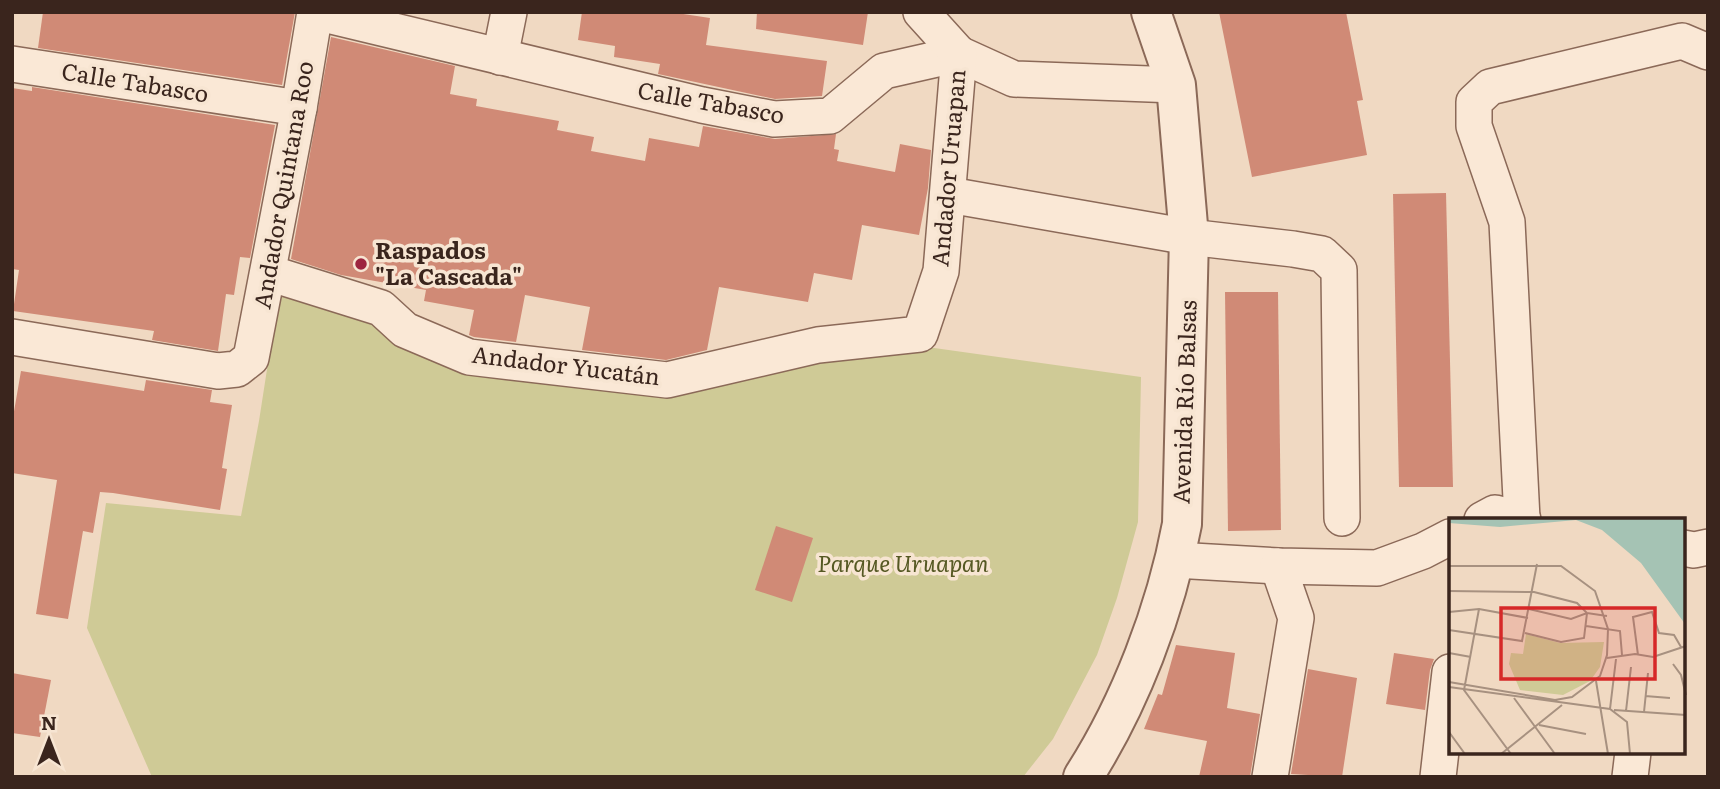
<svg xmlns="http://www.w3.org/2000/svg" width="1720" height="789" viewBox="0 0 1720 789" font-family="Literata,serif">
<style>
.green{fill:#cfca96}
.building{fill:#d08a76}
.lines{fill:none;stroke-linecap:round;stroke-linejoin:round}
.minor-casing{stroke:#8b6958;stroke-width:38}
.tertiary-casing{stroke:#8b6958;stroke-width:42}
.minor{stroke:#fae8d6;stroke-width:35}
.tertiary{stroke:#fae8d6;stroke-width:38}
.poi-dot{fill:#9d253f;stroke:#f7e5d2;stroke-width:2.5}
.labels{text-anchor:middle;stroke-width:7;stroke-linejoin:round;paint-order:stroke}
.street-label{font-size:23px;fill:#3a251d;stroke:#f7e5d2}
.poi-label{font-size:23px;font-weight:bold;fill:#3a251d;stroke:#f7e5d2;text-anchor:start}
.park-label{font-size:23px;font-style:italic;fill:#555823;stroke:#f7e5d2}
.inset-road{fill:none;stroke:#a79180;stroke-width:2}
.view{fill:#d62828;fill-opacity:0.15;stroke:#d62828;stroke-width:3.5}
.inset-edge{fill:none;stroke:#3a251d;stroke-width:3.5}
</style>
<rect width="100%" height="100%" fill="#f0d9c2"/>
<!-- green -->
<path class="green" d="M 279,292 L 654,392 L 920,346 L 1141,377 L 1138,522 L 1117,598 L 1097,655 L 1053,739 L 1023,777 L 152,777 L 87,628 L 106,503 L 241,516 L 259,421 Z"/>
<!-- building -->
<g class="building">
<path d="M 43,12 L 295,12 L 282,85 L 38,48 Z"/>
<path d="M 582,12 L 670,12 L 710,18 L 706,45 L 827,61 L 822,96 L 775,99 L 658,74 L 660,64 L 614,57 L 615,46 L 578,40 Z"/>
<path d="M 757,12 L 868,12 L 863,45 L 756,29 Z"/>
<path d="M 1219,12 L 1346,12 L 1363,100 L 1357,101 L 1367,155 L 1252,177 Z"/>
<path d="M 331,37 L 455,66 L 450,94 L 477,99 L 476,106 L 559,121 L 557,130 L 594,137 L 591,151 L 645,161 L 649,138 L 699,147 L 703,126 L 775,139 L 836,134 L 834,149 L 839,150 L 837,161 L 895,172 L 900,144 L 931,150 L 928,188 L 919,235 L 862,225 L 852,280 L 814,273 L 808,302 L 719,287 L 707,350 L 666,360 L 582,350 L 590,307 L 525,295 L 516,342 L 474,337 L 469,335 L 474,310 L 424,301 L 426,290 L 341,275 L 291,259 Z"/>
<path d="M 32,87 L 275,125 L 250,258 L 240,257 L 234,295 L 226,294 L 218,351 L 152,340 L 154,331 L 13,311 L 19,270 L 12,269 L 12,88 L 32,91 Z"/>
<path d="M 1446,193 L 1453,487 L 1399,487 L 1393,194 Z"/>
<path d="M 1225,292 L 1278,292 L 1281,530 L 1228,531 Z"/>
<path d="M 21,371 L 144,391 L 146,380 L 212,390 L 210,402 L 232,405 L 222,468 L 227,469 L 220,510 L 113,493 L 100,492 L 93,533 L 83,531 L 68,619 L 36,614 L 57,480 L 12,473 L 12,423 Z"/>
<path d="M 776,526 L 813,538 L 792,602 L 755,590 Z"/>
<path d="M 1176,645 L 1235,653 L 1227,708 L 1260,714 L 1250,777 L 1199,777 L 1207,741 L 1144,729 L 1158,694 L 1162,695 Z"/>
<path d="M 1394,653 L 1434,659 L 1430,670 L 1425,710 L 1386,704 Z"/>
<path d="M 1308,669 L 1357,678 L 1342,777 L 1291,774 Z"/>
<path d="M 12,673 L 51,680 L 40,737 L 12,733 Z"/>
</g>
<g class="lines">
<defs>
<g id="minor">
<path d="M 315,12 L 702,105 L 774,119 L 830,116 L 884,71 L 959,54 L 1014,79 L 1176,85"/>
<path d="M 500,57 L 509,12"/>
<path d="M 12,64 L 299,108"/>
<path d="M 949,195 L 1189,237 L 1293,249 L 1322,254 L 1339,270 L 1342,518"/>
<path d="M 269,273 L 381,308 L 405,330 L 469,357 L 667,380 L 818,345 L 920,334 L 941,271 L 959,54 L 921,12"/>
<path d="M 12,337 L 218,371 L 237,369 L 251,358 L 299,108 L 315,12"/>
<path d="M 1522,519 L 1507,222 L 1474,126 L 1474,102 L 1490,87 L 1682,41 L 1708,52"/>
<path d="M 1482,520 L 1495,513 L 1523,520"/>
<path d="M 1683,548 L 1694,550 L 1708,547"/>
<path d="M 1175,560 L 1278,566 L 1377,568 L 1423,551 L 1450,537"/>
<path d="M 1270,777 L 1296,618 L 1278,566"/>
<path d="M 1438,777 L 1450,672"/>
<path d="M 1630,777 L 1633,752"/>
</g>
<path id="tertiary" d="M 1083,777 C 1130,704 1166,610 1182,524 L 1189,237 L 1176,85 L 1151,12"/>
</defs>
<!-- minor casing -->
<use href="#minor" class="minor-casing"/>
<!-- tertiary casing -->
<use href="#tertiary" class="tertiary-casing"/>
<!-- minor -->
<use href="#minor" class="minor"/>
<!-- tertiary -->
<use href="#tertiary" class="tertiary"/>
</g>
<!-- markers -->
<circle class="poi-dot" cx="361" cy="264" r="7"/>
<g class="labels">
<!-- street labels -->
<g class="street-label">
<text transform="translate(135 83) rotate(9)" y="8">Calle Tabasco</text>
<text transform="translate(711 103) rotate(10)" y="8">Calle Tabasco</text>
<text transform="translate(949 168) rotate(-85)" y="8">Andador Uruapan</text>
<text transform="translate(284 185) rotate(-80)" y="8">Andador Quintana Roo</text>
<text transform="translate(566 366) rotate(7)" y="8">Andador Yucatán</text>
<text transform="translate(1185 402) rotate(-88)" y="8">Avenida Río Balsas</text>
</g>
<!-- poi labels -->
<g class="poi-label">
<text x="375" y="259">Raspados<tspan x="375" dy="26">"La Cascada"</tspan></text>
</g>
<!-- park labels -->
<g class="park-label">
<text x="903" y="572">Parque Uruapan</text>
</g>
</g>
<!-- overview -->
<g transform="translate(1449 518)">
<rect width="236" height="236" fill="#f0d9c2"/>
<path d="M 77,116 L 111,125 L 155,124 L 151,149 L 141,163 L 114,177 L 71,172 L 60,146 L 62,135 L 74,136 Z" fill="#cfca96"/>
<path d="M 0,1 L 236,1 L 236,106 L 192,45 L 153,12 L 127,2 L 51,9 L 0,5 Z" fill="#a5c3b4"/>
<path class="inset-road" d="M 0,48 L 112,48 L 146,73 L 159,111 L 158,137 L 151,158 L 123,179 L 106,182 L 0,164M 0,73 L 85,74 L 128,85 L 138,95 L 135,120 L 112,124 L 76,115M 30,91 L 15,172 L 62,236M 80,91 L 122,101 L 138,95 L 158,98M 0,94 L 30,91 L 79,100M 137,108 L 171,113 L 173,137M 0,112 L 73,123 L 88,46M 0,135 L 22,139M 189,137 L 184,99 L 203,94 L 210,115 L 225,117 L 232,129M 158,140 L 186,136 L 204,139 L 237,128M 224,146 L 232,157 L 237,177M 147,163 L 159,236M 0,169 L 161,191 L 178,204 L 181,236M 196,178 L 221,180M 65,180 L 106,236M 161,191 L 167,141M 165,192 L 237,197M 177,193 L 182,149M 195,194 L 199,155M 90,207 L 137,216M 0,214 L 16,236M 52,236 L 113,187"/>
<path class="view" d="M 52,90 L 206,90 L 206,161 L 52,161 Z"/>
<rect width="236" height="236" class="inset-edge"/>
</g>
<!-- border -->
<rect width="1720" height="789" fill="none" stroke="#3a251d" stroke-width="28"/>
<!-- north arrow -->
<g transform="translate(49 740)" stroke="#f7e5d2" stroke-width="5" paint-order="stroke">
<path d="M0-5L12 26L0 18L-12 26Z" fill="#3a251d"/>
<text y="-10" font-size="19" font-weight="bold" text-anchor="middle" fill="#3a251d">N</text>
</g>
</svg>
